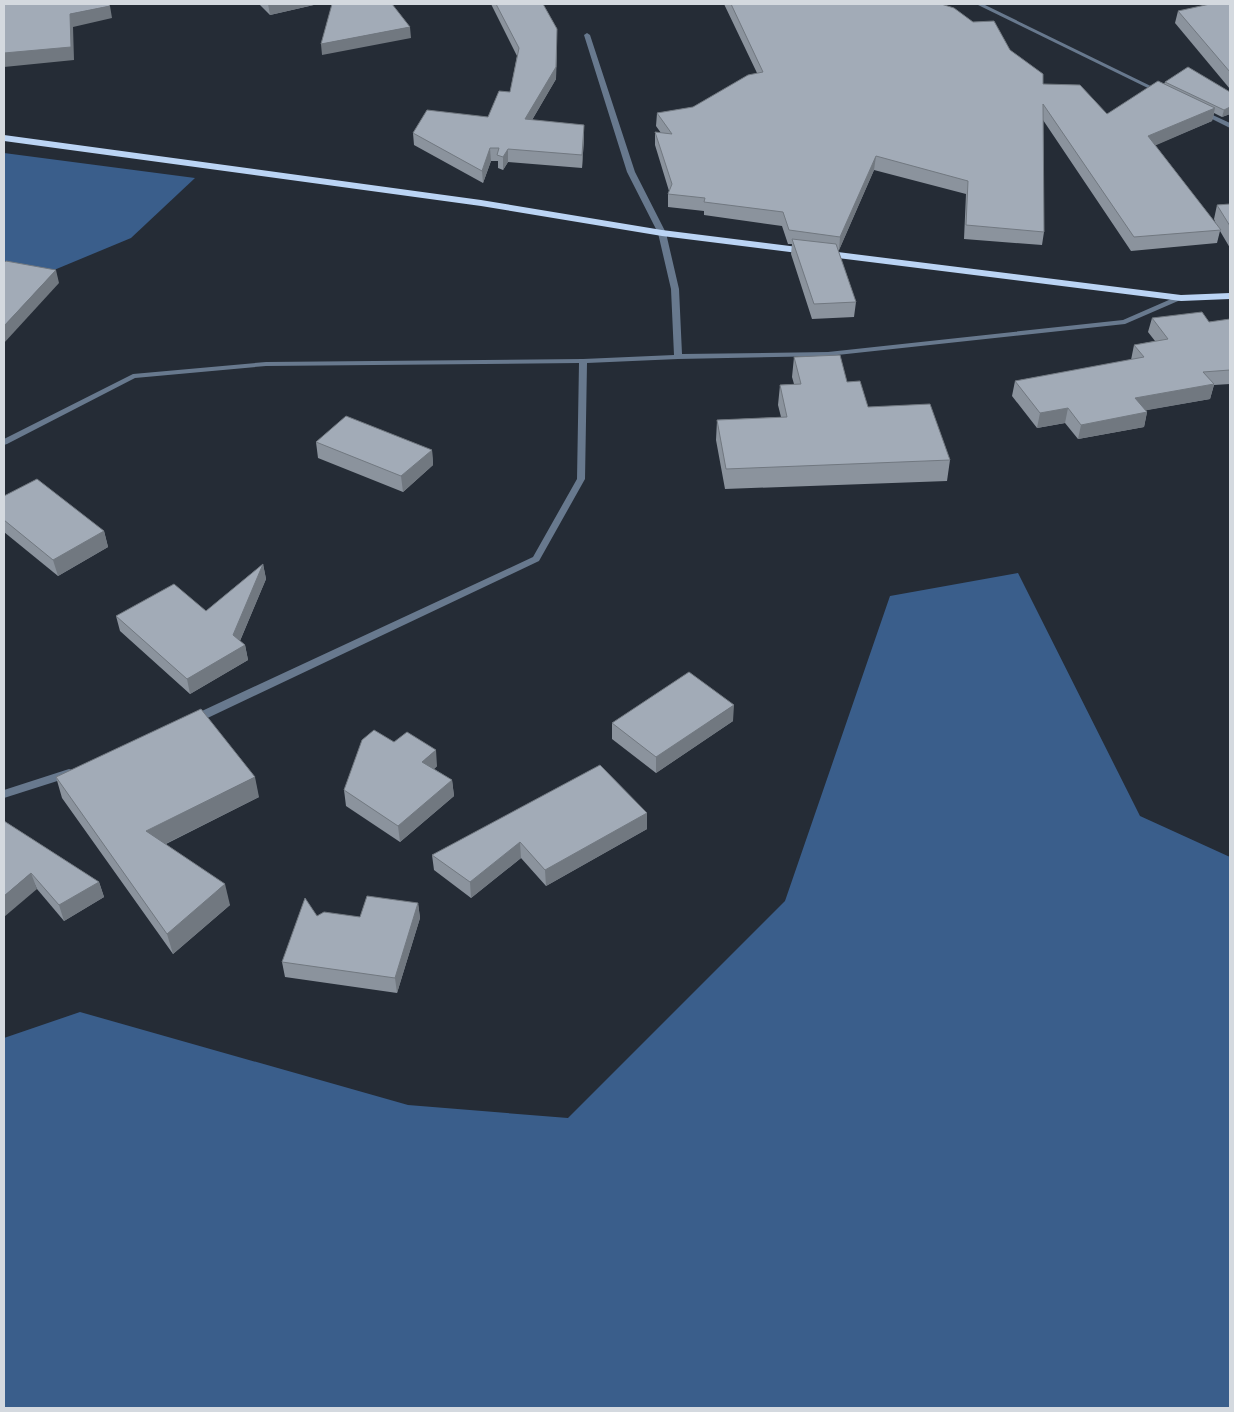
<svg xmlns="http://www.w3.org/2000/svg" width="1234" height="1412" viewBox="0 0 1234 1412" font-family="Karla,sans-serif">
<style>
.forest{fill:#3a5e8b}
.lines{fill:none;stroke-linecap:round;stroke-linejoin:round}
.minor{fill:#68798e;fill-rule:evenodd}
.trunk{fill:#bbd4f4;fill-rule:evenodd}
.wall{fill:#8b939d}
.shaded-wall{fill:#717880}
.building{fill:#a2abb7;stroke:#717880}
</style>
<rect width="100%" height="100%" fill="#252c36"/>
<!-- forest -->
<g class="forest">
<path d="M 4,153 L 195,178 L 131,238 L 54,270 L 4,270 Z"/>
<path d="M 1018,573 L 1140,816 L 1230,857 L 1230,1408 L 4,1408 L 4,1038 L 80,1012 L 408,1105 L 568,1118 L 785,901 L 890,596 Z"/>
</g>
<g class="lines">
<!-- minor -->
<g class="minor">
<path d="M 976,4 L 983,4 L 1163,92 L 1158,93 Z"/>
<path d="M 587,33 L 590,35 L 635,172 L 666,233 L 679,289 L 682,354 L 828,352 L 1123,320 L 1178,296 L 1181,296 L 1185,298 L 1125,324 L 828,356 L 678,359 L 587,363 L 585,479 L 539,561 L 197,723 L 189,723 L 188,720 L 189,717 L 533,557 L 577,479 L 579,363 L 266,366 L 135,378 L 7,444 L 4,445 L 4,439 L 133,374 L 266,362 L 583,359 L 674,355 L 671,289 L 658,233 L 627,172 L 584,35 Z"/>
<path d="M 1200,111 L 1204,111 L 1230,123 L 1230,128 L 1200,113 Z"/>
<path d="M 69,769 L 73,770 L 74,773 L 73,776 L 4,798 L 4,790 Z"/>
</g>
<!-- trunk -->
<path class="trunk" d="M 4,135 L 481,200 L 662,230 L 1181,295 L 1230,293 L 1230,299 L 1181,301 L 662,236 L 481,206 L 4,141 Z"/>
</g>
<!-- wall -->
<g class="wall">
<path d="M 259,4 L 318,4 L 270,15 Z"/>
<path d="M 491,4 L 543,4 L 557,29 L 556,79 L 532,120 L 584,125 L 584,138 L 582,168 L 508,162 L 503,170 L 498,168 L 498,161 L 491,161 L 483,183 L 414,145 L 413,133 L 488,117 L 510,92 L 517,56 Z"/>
<path d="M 724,4 L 941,4 L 1010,50 L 1043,84 L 1107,114 L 1164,84 L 1165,82 L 1230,92 L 1230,114 L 1222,117 L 1214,113 L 1212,121 L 1155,145 L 1216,224 L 1214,219 L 1217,205 L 1230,204 L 1230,248 L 1220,231 L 1217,243 L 1131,251 L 1043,120 L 1044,232 L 1042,245 L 964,239 L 966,194 L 874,170 L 839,250 L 838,250 L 856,302 L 854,317 L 812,319 L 791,254 L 792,244 L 788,244 L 782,226 L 704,215 L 704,211 L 668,207 L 668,194 L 669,191 L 655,145 L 655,132 L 661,133 L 656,126 L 657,113 L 693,107 L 757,73 Z"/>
<path d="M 1230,4 L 1230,89 L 1175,23 L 1178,11 Z"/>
<path d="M 1152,318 L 1209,322 L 1230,319 L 1230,384 L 1214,385 L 1210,399 L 1146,410 L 1147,412 L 1144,427 L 1078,439 L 1065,423 L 1037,428 L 1012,396 L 1015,381 L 1131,360 L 1134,345 L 1155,341 L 1148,332 Z"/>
<path d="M 794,357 L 847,382 L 868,407 L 950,460 L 947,481 L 725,489 L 716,440 L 717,420 L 781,417 L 778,405 L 780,385 L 794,384 L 792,377 Z"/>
<path d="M 316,442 L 432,450 L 433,465 L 403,492 L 318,458 Z"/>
<path d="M 4,496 L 104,531 L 108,547 L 58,576 L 4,532 Z"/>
<path d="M 263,564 L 266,579 L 240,641 L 245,645 L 248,660 L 190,694 L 120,631 L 116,616 L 206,611 Z"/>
<path d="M 733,721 L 656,773 L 612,739 L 612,723 Z"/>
<path d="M 394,742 L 437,766 L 434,769 L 452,780 L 454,796 L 400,842 L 346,806 L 344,790 Z"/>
<path d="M 56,777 L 259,797 L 166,844 L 230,905 L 173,954 L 62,798 Z"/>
<path d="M 647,813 L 647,829 L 546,886 L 521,858 L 471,898 L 434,870 L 432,855 Z"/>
<path d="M 4,821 L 99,882 L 104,897 L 64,921 L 37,889 Z"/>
<path d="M 418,903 L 420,918 L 397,993 L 285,977 L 282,962 L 317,916 L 360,917 Z"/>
</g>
<!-- shaded-wall -->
<g class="shaded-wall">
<path d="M 268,4 L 318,4 L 270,15 Z"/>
<path d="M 110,6 L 112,18 L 73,27 L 74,60 L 4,67 L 4,53 L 70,14 Z"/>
<path d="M 410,27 L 411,38 L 322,55 L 321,44 Z"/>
<path d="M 557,29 L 556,79 L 525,132 L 525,119 Z"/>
<path d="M 1230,107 L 1230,114 L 1222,117 L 1224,110 Z"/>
<path d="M 1215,108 L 1212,121 L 1145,150 L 1148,136 Z"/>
<path d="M 584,125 L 584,138 L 582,168 L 582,155 Z"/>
<path d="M 490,148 L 491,161 L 483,183 L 482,171 Z"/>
<path d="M 508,149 L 508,162 L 503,170 L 503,157 Z"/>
<path d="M 876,156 L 874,170 L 839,250 L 840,237 Z"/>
<path d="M 56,270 L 59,283 L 4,343 L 4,326 Z"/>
<path d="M 1214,384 L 1210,399 L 1131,413 L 1135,398 Z"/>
<path d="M 1068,408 L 1065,423 L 1037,428 L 1040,413 Z"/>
<path d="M 1147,412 L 1144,427 L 1078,439 L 1081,425 Z"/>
<path d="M 432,450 L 433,465 L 403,492 L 401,476 Z"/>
<path d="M 104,531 L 108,547 L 58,576 L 53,560 Z"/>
<path d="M 263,564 L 266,579 L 236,650 L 245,645 L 248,660 L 190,694 L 187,679 L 233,635 Z"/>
<path d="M 734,705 L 733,721 L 656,773 L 656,757 Z"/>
<path d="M 436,750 L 437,766 L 424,778 L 422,762 Z"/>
<path d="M 255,777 L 259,797 L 151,851 L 146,831 Z"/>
<path d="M 452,780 L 454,796 L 400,842 L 398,826 Z"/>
<path d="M 647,813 L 647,829 L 546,886 L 545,870 Z"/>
<path d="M 520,842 L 521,858 L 471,898 L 470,882 Z"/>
<path d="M 31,873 L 37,889 L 4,917 L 4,896 Z"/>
<path d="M 99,882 L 104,897 L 64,921 L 59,905 Z"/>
<path d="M 225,884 L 230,905 L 173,954 L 167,934 Z"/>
<path d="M 418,903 L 420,918 L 397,993 L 395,978 Z"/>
</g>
<!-- building -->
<g class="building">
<path d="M 4,4 L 108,4 L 110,6 L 70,14 L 71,47 L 4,53 Z"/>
<path d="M 332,4 L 392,4 L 410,27 L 321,44 Z"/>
<path d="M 496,4 L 543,4 L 557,29 L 556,67 L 525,119 L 584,125 L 582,155 L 508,149 L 503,157 L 497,155 L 499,148 L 490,148 L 482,171 L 413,133 L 427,110 L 488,117 L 499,91 L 510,92 L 519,48 Z"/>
<path d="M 731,4 L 941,4 L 954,8 L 973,22 L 994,21 L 1010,50 L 1043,74 L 1043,84 L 1080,85 L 1107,114 L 1158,81 L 1215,108 L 1148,136 L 1221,230 L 1134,237 L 1043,104 L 1044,232 L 966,225 L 968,181 L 876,156 L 840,237 L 789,230 L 783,212 L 704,202 L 705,198 L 668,194 L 672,184 L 655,132 L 672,134 L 657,113 L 693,107 L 748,75 L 763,72 Z"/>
<path d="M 1210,4 L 1230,4 L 1230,72 L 1178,11 Z"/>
<path d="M 1188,67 L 1230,92 L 1230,107 L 1224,110 L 1165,82 Z"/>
<path d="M 1230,204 L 1230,226 L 1217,205 Z"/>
<path d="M 792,239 L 836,244 L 856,302 L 814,304 Z"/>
<path d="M 6,261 L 56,270 L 4,326 L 4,263 Z"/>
<path d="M 1202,312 L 1209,322 L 1230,319 L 1230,370 L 1203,372 L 1214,384 L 1135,398 L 1147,412 L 1081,425 L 1068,408 L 1040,413 L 1015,381 L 1144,357 L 1134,345 L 1168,339 L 1152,318 Z"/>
<path d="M 840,355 L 847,382 L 860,381 L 868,407 L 930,404 L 950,460 L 726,469 L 717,420 L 787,417 L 780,385 L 801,384 L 794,357 Z"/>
<path d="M 346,416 L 432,450 L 401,476 L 316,442 Z"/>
<path d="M 37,479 L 104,531 L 53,560 L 4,520 L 4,496 Z"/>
<path d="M 263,564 L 233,635 L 245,645 L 187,679 L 116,616 L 174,584 L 206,611 Z"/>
<path d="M 689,672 L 734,705 L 656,757 L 612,723 Z"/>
<path d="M 201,709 L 255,777 L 146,831 L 225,884 L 167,934 L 56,777 Z"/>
<path d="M 374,730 L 394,742 L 407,732 L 436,750 L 422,762 L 452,780 L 398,826 L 344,790 L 362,740 Z"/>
<path d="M 600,765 L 647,813 L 545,870 L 520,842 L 470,882 L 432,855 Z"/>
<path d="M 4,821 L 99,882 L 59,905 L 31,873 L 4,896 Z"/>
<path d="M 367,896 L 418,903 L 395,978 L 282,962 L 305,898 L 317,916 L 324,912 L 360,917 Z"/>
</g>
<!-- border -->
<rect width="1234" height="1412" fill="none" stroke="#d4d9df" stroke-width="10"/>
</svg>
